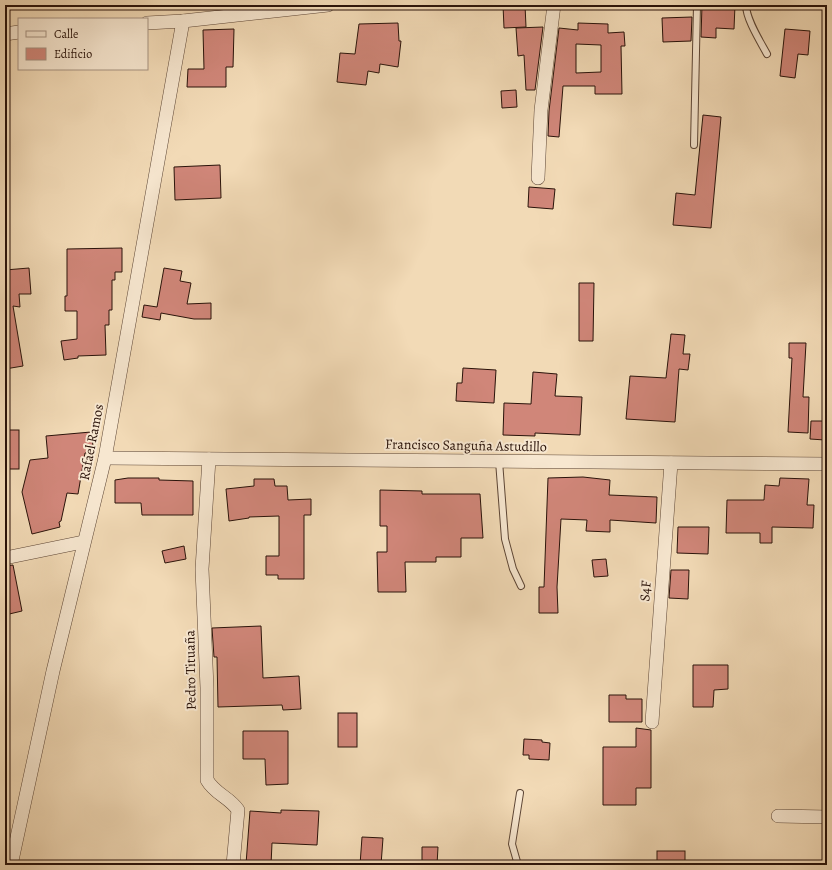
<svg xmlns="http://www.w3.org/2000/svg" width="832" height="870" viewBox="0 0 832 870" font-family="Alegreya,serif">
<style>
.building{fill:#d08679;stroke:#2a130a;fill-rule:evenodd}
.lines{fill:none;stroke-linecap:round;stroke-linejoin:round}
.service-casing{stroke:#5c4535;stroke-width:8}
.minor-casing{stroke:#5c4535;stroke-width:14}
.service{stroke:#f7e7d0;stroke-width:6}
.minor{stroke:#f7e7d0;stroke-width:13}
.labels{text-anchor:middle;stroke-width:4;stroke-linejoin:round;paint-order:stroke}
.street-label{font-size:14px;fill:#2a130a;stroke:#f7e7d0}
</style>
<rect width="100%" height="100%" fill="#f2dab6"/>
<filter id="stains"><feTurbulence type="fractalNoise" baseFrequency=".005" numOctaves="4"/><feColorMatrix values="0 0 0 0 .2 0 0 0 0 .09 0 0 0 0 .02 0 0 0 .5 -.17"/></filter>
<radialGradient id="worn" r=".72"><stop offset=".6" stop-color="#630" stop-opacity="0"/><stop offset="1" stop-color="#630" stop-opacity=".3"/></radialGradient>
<!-- building -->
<g class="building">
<path d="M 503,5 L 525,5 L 526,27 L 504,28 Z"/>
<path d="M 702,5 L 735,5 L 734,29 L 716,28 L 716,38 L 701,37 Z"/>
<path d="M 692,17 L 691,41 L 663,42 L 662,18 Z"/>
<path d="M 398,23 L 399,41 L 401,41 L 398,67 L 380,64 L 379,73 L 368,71 L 366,85 L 337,82 L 340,53 L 355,54 L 359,24 Z"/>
<path d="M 578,23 L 608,24 L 608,33 L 624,32 L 625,46 L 621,46 L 622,94 L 595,94 L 595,86 L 563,86 L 559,137 L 548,136 L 549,111 L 559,28 L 578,30 ZM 576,44 L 601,45 L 601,72 L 576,73 Z"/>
<path d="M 543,27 L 535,90 L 526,90 L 524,55 L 518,56 L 516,28 Z"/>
<path d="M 234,29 L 233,67 L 226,67 L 226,87 L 187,87 L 188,69 L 204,69 L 203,30 Z"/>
<path d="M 785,29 L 810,31 L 808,55 L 798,54 L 795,78 L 780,76 Z"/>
<path d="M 516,90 L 517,107 L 502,108 L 501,91 Z"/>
<path d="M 703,115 L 721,117 L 711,228 L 673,225 L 676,193 L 695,195 Z"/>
<path d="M 220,165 L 221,198 L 175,200 L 174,167 Z"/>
<path d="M 529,187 L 555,189 L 553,209 L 528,207 Z"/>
<path d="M 122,248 L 122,272 L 115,272 L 115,280 L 112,280 L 112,310 L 109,310 L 109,325 L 105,325 L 106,355 L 78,356 L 78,358 L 64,360 L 61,341 L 77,339 L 77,311 L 65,311 L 65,296 L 67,296 L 67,249 Z"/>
<path d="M 29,268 L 31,294 L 19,294 L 20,307 L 13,306 L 23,366 L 5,369 L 5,270 Z"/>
<path d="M 164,268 L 182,271 L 180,281 L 191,283 L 187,304 L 211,303 L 211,319 L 194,319 L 161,313 L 160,320 L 142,317 L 144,305 L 157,307 Z"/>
<path d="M 579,283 L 594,283 L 593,341 L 579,341 Z"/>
<path d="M 671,334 L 685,335 L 683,354 L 690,354 L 688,370 L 679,369 L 675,422 L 626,419 L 630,376 L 666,378 Z"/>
<path d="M 789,343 L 806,343 L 803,397 L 809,397 L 808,433 L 788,432 L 792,358 L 789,358 Z"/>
<path d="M 463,368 L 496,370 L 494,403 L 456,401 L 457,383 L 462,383 Z"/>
<path d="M 533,372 L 557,374 L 555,396 L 582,397 L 580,435 L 535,433 L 535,436 L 503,435 L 504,403 L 531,404 Z"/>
<path d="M 811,421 L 826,421 L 825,440 L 810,439 Z"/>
<rect x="5" y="430" width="14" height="39"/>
<path d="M 91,432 L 94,452 L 85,453 L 78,494 L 67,493 L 61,521 L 59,522 L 60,527 L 32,534 L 22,492 L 30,460 L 48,458 L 46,436 Z"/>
<path d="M 583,477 L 610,480 L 609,495 L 657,497 L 656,523 L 610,520 L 610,532 L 586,531 L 587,520 L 561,519 L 557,587 L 558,613 L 539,613 L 539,587 L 544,587 L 548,478 Z"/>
<path d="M 128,478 L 159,478 L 159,480 L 193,481 L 193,515 L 142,515 L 141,503 L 115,503 L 115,480 Z"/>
<path d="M 780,478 L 809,479 L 807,505 L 814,505 L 813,528 L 772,527 L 772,543 L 760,543 L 760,533 L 726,533 L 727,500 L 764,500 L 765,485 L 779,486 Z"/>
<path d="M 254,479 L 274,479 L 275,486 L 287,486 L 288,500 L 311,499 L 311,515 L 304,515 L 304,579 L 278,579 L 278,575 L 266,575 L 266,556 L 279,556 L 279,516 L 249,517 L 249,518 L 229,521 L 226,489 L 254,486 Z"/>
<path d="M 380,490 L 422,491 L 422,494 L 480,494 L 483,538 L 461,538 L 461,557 L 436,557 L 436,562 L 405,562 L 406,592 L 378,592 L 377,552 L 387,552 L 387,526 L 380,526 Z"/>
<path d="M 678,527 L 709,527 L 708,554 L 677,553 Z"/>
<path d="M 184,546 L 186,559 L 165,563 L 162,551 Z"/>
<path d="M 606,559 L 608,576 L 594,577 L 592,560 Z"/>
<path d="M 13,565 L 22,611 L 5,615 L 5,566 Z"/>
<path d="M 671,570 L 689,570 L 688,599 L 669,598 Z"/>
<path d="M 261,626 L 263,678 L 299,676 L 301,709 L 283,710 L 282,705 L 218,707 L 217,657 L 214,657 L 212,628 Z"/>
<path d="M 693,665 L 728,665 L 728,689 L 714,690 L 713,707 L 693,707 Z"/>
<path d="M 609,695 L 626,695 L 626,699 L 642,699 L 642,722 L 609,722 Z"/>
<rect x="338" y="713" width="19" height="34"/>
<path d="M 636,728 L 651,730 L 651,788 L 636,788 L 636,805 L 603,805 L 603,747 L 636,747 Z"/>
<path d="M 243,731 L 288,731 L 288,784 L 266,785 L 265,759 L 243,759 Z"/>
<path d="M 524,739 L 542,740 L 542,742 L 550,743 L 549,760 L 529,759 L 529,755 L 523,755 Z"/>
<path d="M 281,810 L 319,811 L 317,845 L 272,843 L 271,865 L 246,864 L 250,811 L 281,813 Z"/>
<path d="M 362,837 L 383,838 L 381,865 L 360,865 Z"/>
<path d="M 422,847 L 438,847 L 437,865 L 422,865 Z"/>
<rect x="657" y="851" width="28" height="14"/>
</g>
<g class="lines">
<defs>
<g id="service">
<path d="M 746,5 C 746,19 760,41 767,54"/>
<path d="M 694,145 L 697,5"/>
<path d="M 499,461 L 505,539 L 513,569 L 521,586"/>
<path d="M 518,865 L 512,844 L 520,793"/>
</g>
<g id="minor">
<path d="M 147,23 L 183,21 L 328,5"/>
<path d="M 5,34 L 19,32"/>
<path d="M 538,178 L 541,110 L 554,5"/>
<path d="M 105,458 L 827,464"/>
<path d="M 209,459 L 202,569 L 207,688 L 207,780 C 215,794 229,797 238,810 L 233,865"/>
<path d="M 5,558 L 83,542"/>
<path d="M 652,722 L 671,463"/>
<path d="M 778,816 L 827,817"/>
<path d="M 11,865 L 53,671 L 105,458 L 183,21"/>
</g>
</defs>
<!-- service casing -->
<use href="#service" class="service-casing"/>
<!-- minor casing -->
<use href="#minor" class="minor-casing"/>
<!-- service -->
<use href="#service" class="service"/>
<!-- minor -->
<use href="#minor" class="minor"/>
</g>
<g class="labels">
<!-- street labels -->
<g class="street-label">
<text transform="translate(91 442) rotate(-79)" y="5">Rafael Ramos</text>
<text transform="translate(466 445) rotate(1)" y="5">Francisco Sanguña Astudillo</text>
<text transform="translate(645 591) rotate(-86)" y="5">S4F</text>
<text transform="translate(190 670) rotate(-91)" y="5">Pedro Tituaña</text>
</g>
</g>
<!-- margin -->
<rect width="832" height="870" fill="none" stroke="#f2dab6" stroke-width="20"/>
<rect x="6" y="6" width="820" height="858" fill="none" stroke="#2a130a" stroke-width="2"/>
<rect x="10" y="10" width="812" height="850" fill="none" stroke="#2a130a"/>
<!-- legend -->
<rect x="18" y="18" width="130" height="52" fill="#f7e7d0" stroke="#a59281"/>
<rect x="26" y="31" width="20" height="6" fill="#f7e7d0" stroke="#a59281"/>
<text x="54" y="38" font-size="12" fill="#2a130a">Calle</text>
<rect x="26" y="48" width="20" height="12" fill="#d08679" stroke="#a59281"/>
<text x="54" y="58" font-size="12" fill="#2a130a">Edificio</text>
<rect width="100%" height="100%" filter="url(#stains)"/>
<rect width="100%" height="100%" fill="url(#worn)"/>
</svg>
